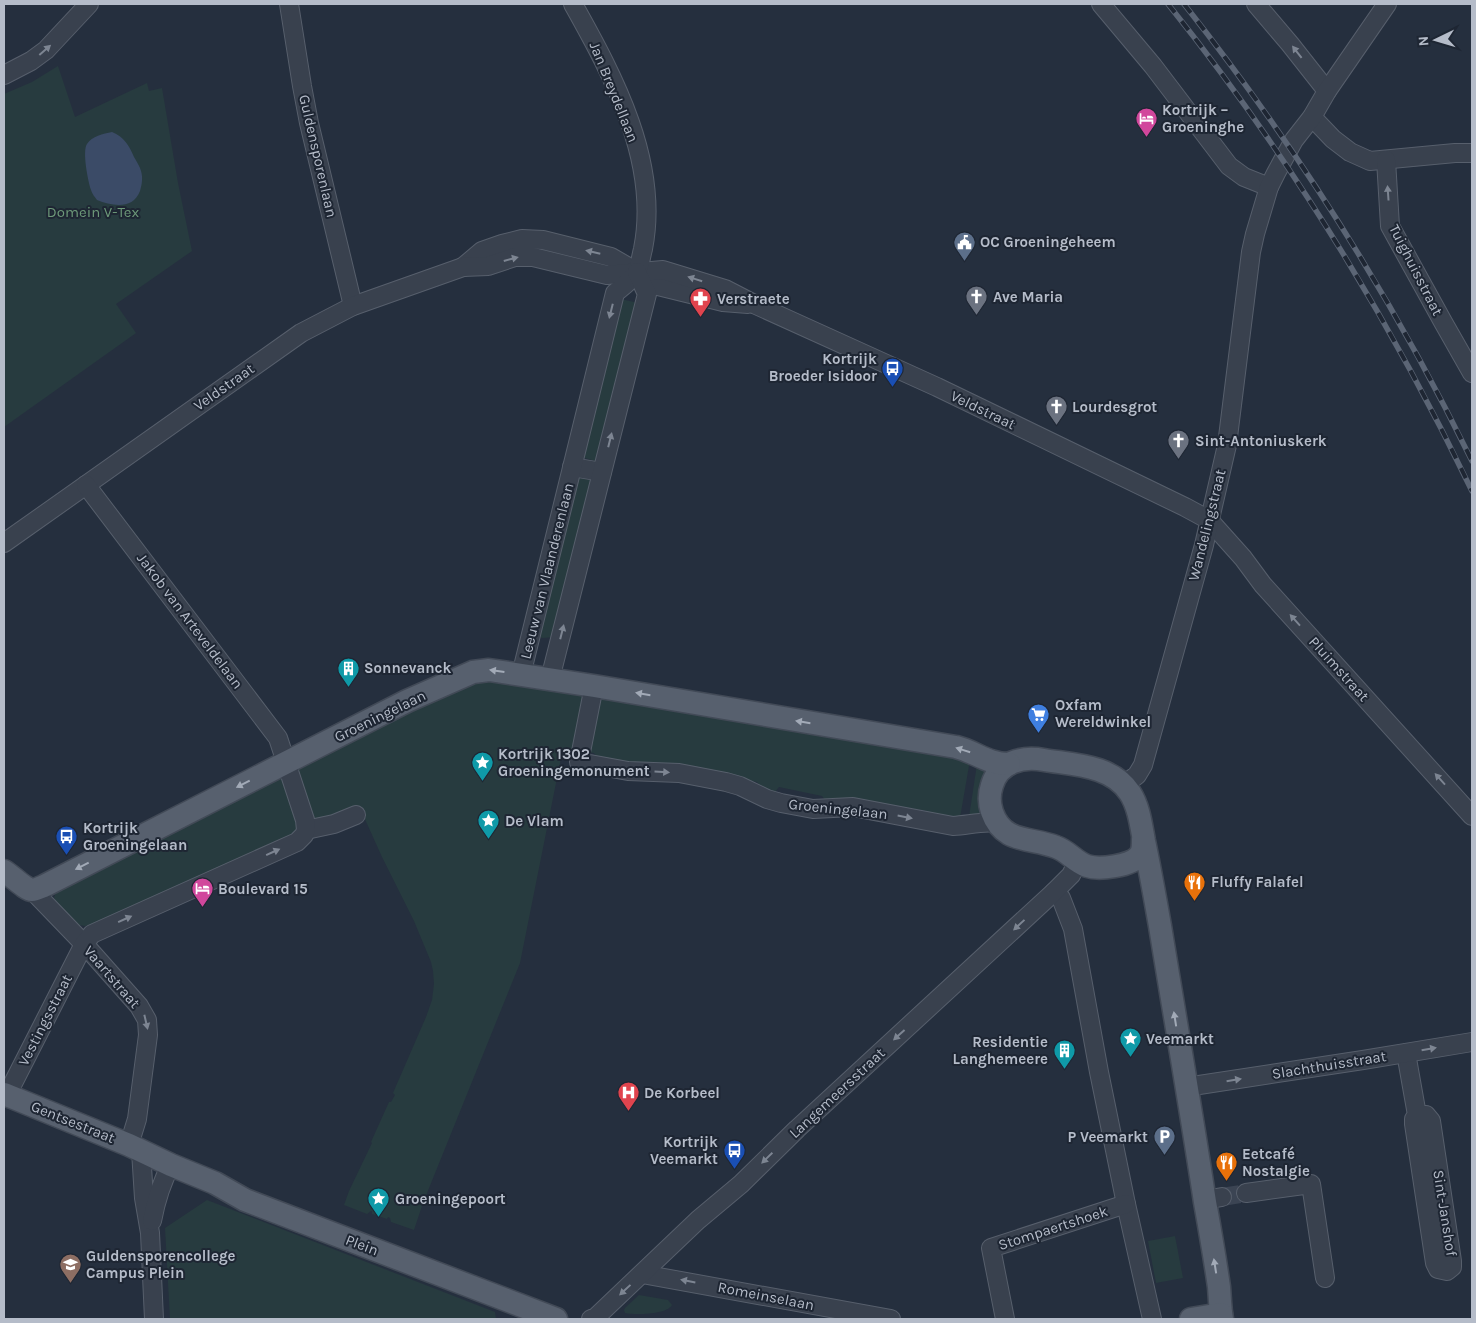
<svg xmlns="http://www.w3.org/2000/svg" width="1476" height="1323" viewBox="0 0 1476 1323" font-family="Karla,sans-serif">
<style>
.green{fill:#273b3f}
.water{fill:#3b4b67}
.lines{fill:none;stroke-linecap:round;stroke-linejoin:round}
.minor-tunnel{stroke:#3b4453;stroke-width:18;stroke-dasharray:18 9;stroke-linecap:butt}
.minor-casing{stroke:#575f6c;stroke-width:20}
.major-casing{stroke:#424a57;stroke-width:25}
.minor{stroke:#39414e;stroke-width:18}
.major{stroke:#57606e;stroke-width:22}
.rail-casing{stroke:#5b6575;stroke-width:5.5}
.rail{stroke:#1e2633;stroke-width:4;stroke-dasharray:11;stroke-linecap:butt}
.oneway{fill:#7d8592}
.oneway2{fill:#a2aab7}
.labels{text-anchor:middle;stroke-width:4;stroke-linejoin:round;paint-order:stroke}
.street-label{font-size:15px;fill:#b5bcc9;stroke:#1e2633}
.poi-label{font-size:15px;font-weight:bold;fill:#b5bcc9;stroke:#1e2633;text-anchor:start}
.park-label{font-size:15px;fill:#6d9979;stroke:#1e2633}
</style>
<rect width="100%" height="100%" fill="#252f3e"/>
<!-- green -->
<g class="green">
<path d="M 58,66 L 75,117 L 147,83 L 149,91 L 162,88 L 178,183 L 192,251 L 116,304 L 136,333 L 4,427 L 4,94 L 32,82 Z"/>
<path d="M 621,299 L 638,303 L 600,458 L 595,461 L 582,457 Z"/>
<path d="M 579,478 L 591,480 L 556,637 L 542,638 L 539,636 L 575,479 Z"/>
<path d="M 484,678 L 970,760 L 960,818 L 932,817 L 927,811 L 903,807 L 897,808 L 825,800 L 822,796 L 779,787 L 774,793 L 763,790 L 757,782 L 729,777 L 629,765 L 597,757 L 594,753 L 571,750 L 568,753 L 562,753 L 520,963 L 423,1203 L 414,1230 L 391,1222 L 390,1218 L 388,1217 L 387,1219 L 372,1214 L 372,1211 L 371,1211 L 367,1214 L 344,1205 L 349,1191 L 372,1143 L 371,1142 L 389,1102 L 391,1102 L 395,1095 L 393,1093 L 426,1017 L 432,1000 L 434,984 L 433,971 L 431,962 L 414,921 L 382,857 L 359,806 L 91,925 L 85,926 L 79,925 L 56,904 L 54,897 L 57,891 L 411,706 Z"/>
<path d="M 977,764 L 985,768 L 986,772 L 979,802 L 980,813 L 980,814 L 969,817 Z"/>
<path d="M 207,1200 L 495,1312 L 496,1319 L 170,1319 L 165,1228 Z"/>
<path d="M 1175,1236 L 1183,1278 L 1156,1283 L 1148,1241 Z"/>
<path d="M 639,1295 L 668,1300 L 672,1305 C 666,1315 635,1315 625,1313 L 624,1310 L 625,1308 Z"/>
</g>
<!-- water -->
<path class="water" d="M 112,132 C 124,137 129,145 134,157 C 137,162 140,167 141,171 C 143,178 142,184 140,191 C 133,210 112,206 97,200 C 95,197 92,194 91,190 C 88,181 82,151 87,144 C 92,136 103,134 112,132 Z"/>
<g class="lines">
<!-- minor-tunnel -->
<path class="minor-tunnel" d="M 1222,1197 L 1246,1193"/>
<defs>
<g id="minor">
<path d="M 289,4 L 302,86 L 309,123 L 353,306"/>
<path d="M 1101,4 L 1153,66 L 1229,166 L 1244,177 L 1269,187"/>
<path d="M 1256,4 L 1290,44 L 1327,91"/>
<path d="M 4,75 L 31,61 L 46,50 L 89,4"/>
<path d="M 1312,117 L 1333,139 L 1350,152 L 1370,161 L 1455,153 L 1472,153"/>
<path d="M 1386,160 L 1390,226 L 1443,322 L 1472,373"/>
<path d="M 463,267 L 482,251 L 502,244 L 522,239 L 543,240 L 611,257 L 637,272 L 658,286 L 723,302 L 748,304"/>
<path d="M 572,467 L 602,472"/>
<path d="M 4,543 L 301,333 L 353,306 L 463,267 L 488,266 L 515,257 L 533,257 L 607,275 L 663,270 L 725,289 L 756,305 L 937,387 L 1185,507 L 1209,520 L 1243,558 L 1263,585 L 1472,816"/>
<path d="M 521,675 L 615,293 C 621,288 633,279 637,272 C 640,266 641,256 643,249 C 660,163 614,77 573,4"/>
<path d="M 550,679 L 647,294 L 637,272"/>
<path d="M 594,686 L 579,762 L 628,771 L 679,773 L 726,782 L 740,786 L 767,799 L 781,803 L 813,809 L 853,807 L 953,826 C 969,825 982,821 997,823"/>
<path d="M 1124,785 L 1137,775 L 1143,765 L 1204,545 L 1227,445 L 1251,252 L 1255,234 L 1269,187 L 1276,173 L 1294,140 L 1312,117 L 1327,91 L 1387,4"/>
<path d="M 306,830 L 334,824 L 356,815"/>
<path d="M 32,890 L 84,944 L 139,1006 L 147,1020 L 148,1035 L 137,1119 L 129,1145"/>
<path d="M 1054,892 L 1061,898 L 1073,929 L 1099,1072 L 1126,1204 L 1152,1319"/>
<path d="M 1406,1053 L 1417,1115 L 1414,1119 L 1414,1124 L 1435,1263 L 1438,1269 L 1447,1271 L 1452,1267 L 1452,1261 L 1431,1121 L 1426,1115 L 1417,1115"/>
<path d="M 1186,1087 L 1363,1060 L 1472,1042"/>
<path d="M 7,1095 L 84,944 L 92,934 L 297,842 L 304,835 L 306,830 L 305,820 L 278,738 L 86,485"/>
<path d="M 141,1151 L 144,1198 L 150,1233 L 154,1319"/>
<path d="M 1246,1193 L 1311,1184 L 1325,1278"/>
<path d="M 1205,1200 L 1222,1197"/>
<path d="M 152,1221 C 156,1200 161,1183 171,1165"/>
<path d="M 642,1274 L 891,1319"/>
<path d="M 591,1319 L 595,1318 L 698,1220 L 741,1184 L 797,1129 L 1054,892 L 1071,875 L 1078,861"/>
<path d="M 1005,1319 L 991,1248 L 1126,1204"/>
</g>
<g id="major">
<path d="M 1143,839 C 1143,845 1143,852 1139,856 C 1131,866 1099,870 1087,866 C 1075,862 1068,851 1056,847 C 1031,837 1003,844 992,812 C 989,803 989,794 992,785 C 999,762 1022,756 1044,760 C 1074,765 1112,765 1130,793 C 1139,807 1141,825 1144,841 C 1150,869 1155,898 1160,926 C 1175,1018 1191,1110 1205,1202 C 1210,1230 1215,1259 1219,1287 C 1220,1298 1220,1309 1222,1319"/>
<path d="M 4,871 C 11,875 26,890 32,890 C 36,890 41,887 44,886 L 407,701 L 473,672 L 489,670 L 594,686 L 956,747 C 976,752 987,764 1009,764"/>
<path d="M 4,1094 L 129,1145 L 171,1165 L 215,1183 L 245,1200 L 556,1319"/>
<path d="M 1191,1319 L 1221,1314"/>
</g>
</defs>
<!-- minor casing -->
<use href="#minor" class="minor-casing"/>
<!-- major casing -->
<use href="#major" class="major-casing"/>
<!-- minor -->
<use href="#minor" class="minor"/>
<!-- major -->
<use href="#major" class="major"/>
<defs>
<g id="rail">
<path d="M 1168,4 C 1288,154 1389,318 1472,491"/>
<path d="M 1184,4 C 1296,146 1393,299 1472,461"/>
</g>
</defs>
<!-- rail casing -->
<use href="#rail" class="rail-casing"/>
<!-- rail -->
<use href="#rail" class="rail"/>
</g>
<!-- one-way arrows -->
<defs><path id="oneway-solid" d="M-6-.8H1V-3.2L6.5 0L1 3.2V.8H-6Z" transform="scale(1.25)"/></defs>
<g class="oneway">
<use href="#oneway-solid" transform="translate(45 50) rotate(-41)"/>
<use href="#oneway-solid" transform="translate(1297 52) rotate(-128)"/>
<use href="#oneway-solid" transform="translate(1388 193) rotate(-94)"/>
<use href="#oneway-solid" transform="translate(593 252) rotate(-167)"/>
<use href="#oneway-solid" transform="translate(511 259) rotate(-15)"/>
<use href="#oneway-solid" transform="translate(695 279) rotate(-163)"/>
<use href="#oneway-solid" transform="translate(611 311) rotate(104)"/>
<use href="#oneway-solid" transform="translate(610 440) rotate(-76)"/>
<use href="#oneway-solid" transform="translate(1295 620) rotate(-132)"/>
<use href="#oneway-solid" transform="translate(562 632) rotate(-76)"/>
<use href="#oneway-solid" transform="translate(662 772) rotate(4)"/>
<use href="#oneway-solid" transform="translate(1440 779) rotate(-132)"/>
<use href="#oneway-solid" transform="translate(905 817) rotate(11)"/>
<use href="#oneway-solid" transform="translate(273 852) rotate(-24)"/>
<use href="#oneway-solid" transform="translate(125 919) rotate(-24)"/>
<use href="#oneway-solid" transform="translate(1019 925) rotate(137)"/>
<use href="#oneway-solid" transform="translate(146 1022) rotate(77)"/>
<use href="#oneway-solid" transform="translate(899 1035) rotate(138)"/>
<use href="#oneway-solid" transform="translate(1429 1049) rotate(-10)"/>
<use href="#oneway-solid" transform="translate(1234 1080) rotate(-9)"/>
<use href="#oneway-solid" transform="translate(767 1158) rotate(136)"/>
<use href="#oneway-solid" transform="translate(688 1281) rotate(-169)"/>
<use href="#oneway-solid" transform="translate(625 1290) rotate(137)"/>
</g>
<g class="oneway2">
<use href="#oneway-solid" transform="translate(497 671) rotate(-172)"/>
<use href="#oneway-solid" transform="translate(643 694) rotate(-170)"/>
<use href="#oneway-solid" transform="translate(803 722) rotate(-171)"/>
<use href="#oneway-solid" transform="translate(963 750) rotate(-163)"/>
<use href="#oneway-solid" transform="translate(243 784) rotate(153)"/>
<use href="#oneway-solid" transform="translate(82 866) rotate(153)"/>
<use href="#oneway-solid" transform="translate(1175 1019) rotate(-99)"/>
<use href="#oneway-solid" transform="translate(1215 1266) rotate(-99)"/>
</g>
<!-- icons -->
<defs>
<symbol id="hotel-pin" viewBox="-11 -11 22 30"><path d="M0 17L-7.5 6A9.5 9.5 0 1 1 7.5 6Z" fill="#d1479c" stroke="#1e2633"/><path d="M-6-4.5h1.5V1H6V5H4.5V3h-9V5H-6ZM-4 0a1.8 1.8 0 1 1 3.6 0ZM.5 0V-2.5h3Q6-2.5 6 0Z" fill="#fff"/></symbol>
<symbol id="civic-pin" viewBox="-11 -11 22 30"><path d="M0 17L-7.5 6A9.5 9.5 0 1 1 7.5 6Z" fill="#5c6f8a" stroke="#1e2633"/><path d="M-.6-6.5H3V-4.5H.6V-3L4-1V1h2V6H-6V1h2V-1L-.6-3ZM-1.2 2.5V6h2.4V2.5Z" fill="#fff"/></symbol>
<symbol id="church-pin" viewBox="-11 -11 22 30"><path d="M0 17L-7.5 6A9.5 9.5 0 1 1 7.5 6Z" fill="#6b7280" stroke="#1e2633"/><path d="M-1.2-6h2.4v3.5h3.3v2.4h-3.3V6h-2.4V-.1h-3.3v-2.4h3.3Z" fill="#fff"/></symbol>
<symbol id="pharmacy-pin" viewBox="-11 -11 22 30"><path d="M0 17L-7.5 6A9.5 9.5 0 1 1 7.5 6Z" fill="#e0444e" stroke="#1e2633"/><path d="M-2-6h4v4h4v4h-4v4h-4v-4h-4v-4h4Z" fill="#fff"/></symbol>
<symbol id="bus-pin" viewBox="-11 -11 22 30"><path d="M0 17L-7.5 6A9.5 9.5 0 1 1 7.5 6Z" fill="#1a4fb4" stroke="#1e2633"/><path d="M-5-6H5V4H4V6H2V4H-2V6H-4V4H-5ZM-3.5-4V0h7V-4ZM-3.5 1.2v1.5H-2V1.2ZM2 1.2v1.5H3.5V1.2Z" fill="#fff"/></symbol>
<symbol id="building-pin" viewBox="-11 -11 22 30"><path d="M0 17L-7.5 6A9.5 9.5 0 1 1 7.5 6Z" fill="#0f9aa8" stroke="#1e2633"/><path d="M-4-6H4V6H1V3H-1V6H-4ZM-2.5-4.3h1.7v1.8h-1.7ZM.8-4.3h1.7v1.8H.8ZM-2.5-1h1.7V.8h-1.7ZM.8-1h1.7V.8H.8Z" fill="#fff"/></symbol>
<symbol id="supermarket-pin" viewBox="-11 -11 22 30"><path d="M0 17L-7.5 6A9.5 9.5 0 1 1 7.5 6Z" fill="#3f7fe0" stroke="#1e2633"/><path d="M-6-5.5h2.5l.6 2H6L4.5 2H-2.5L-4.4-4H-6ZM-1.5 3.2a1.3 1.3 0 1 0 .1 0ZM3 3.2a1.3 1.3 0 1 0 .1 0Z" fill="#fff"/></symbol>
<symbol id="sight-pin" viewBox="-11 -11 22 30"><path d="M0 17L-7.5 6A9.5 9.5 0 1 1 7.5 6Z" fill="#0f9aa8" stroke="#1e2633"/><path d="M0-6L1.8-2.2L6-1.7L2.9 1.2L3.7 5.4L0 3.3L-3.7 5.4L-2.9 1.2L-6-1.7L-1.8-2.2Z" fill="#fff"/></symbol>
<symbol id="restaurant-pin" viewBox="-11 -11 22 30"><path d="M0 17L-7.5 6A9.5 9.5 0 1 1 7.5 6Z" fill="#e8710a" stroke="#1e2633"/><path d="M-5-6h1v4h1v-4h1v4h1v-4h1v5L-1.5 .5V6h-2V.5L-5-1ZM5-6V6H3V1.5H1.5Q1.5-4 5-6Z" fill="#fff"/></symbol>
<symbol id="hospital-pin" viewBox="-11 -11 22 30"><path d="M0 17L-7.5 6A9.5 9.5 0 1 1 7.5 6Z" fill="#e0444e" stroke="#1e2633"/><path d="M-5-5h3v3.5h4V-5h3V5h-3V1.5h-4V5h-3Z" fill="#fff"/></symbol>
<symbol id="parking-pin" viewBox="-11 -11 22 30"><path d="M0 17L-7.5 6A9.5 9.5 0 1 1 7.5 6Z" fill="#5c6f8a" stroke="#1e2633"/><path d="M-3.5-5.5H1a3.5 3.5 0 0 1 0 7H-1V5.5H-3.5ZM-1-3.4V-.6H.8a1.4 1.4 0 0 0 0-2.8Z" fill="#fff"/></symbol>
<symbol id="school-pin" viewBox="-11 -11 22 30"><path d="M0 17L-7.5 6A9.5 9.5 0 1 1 7.5 6Z" fill="#8d6e63" stroke="#1e2633"/><path d="M0-5L7-2L0 1L-7-2ZM-4 1L0 2.5L4 1V4Q0 6-4 4Z" fill="#fff"/></symbol>
</defs>
<g fill-rule="evenodd">
<use href="#hotel-pin" x="1134" y="106" width="25" height="34"/>
<use href="#civic-pin" x="952" y="230" width="25" height="34"/>
<use href="#church-pin" x="964" y="284" width="25" height="34"/>
<use href="#pharmacy-pin" x="688" y="286" width="25" height="34"/>
<use href="#bus-pin" x="880" y="356" width="25" height="34"/>
<use href="#church-pin" x="1044" y="394" width="25" height="34"/>
<use href="#church-pin" x="1166" y="428" width="25" height="34"/>
<use href="#building-pin" x="336" y="656" width="25" height="34"/>
<use href="#supermarket-pin" x="1026" y="702" width="25" height="34"/>
<use href="#sight-pin" x="470" y="750" width="25" height="34"/>
<use href="#sight-pin" x="476" y="808" width="25" height="34"/>
<use href="#bus-pin" x="54" y="824" width="25" height="34"/>
<use href="#restaurant-pin" x="1182" y="870" width="25" height="34"/>
<use href="#hotel-pin" x="190" y="876" width="25" height="34"/>
<use href="#sight-pin" x="1118" y="1026" width="25" height="34"/>
<use href="#building-pin" x="1052" y="1038" width="25" height="34"/>
<use href="#hospital-pin" x="616" y="1080" width="25" height="34"/>
<use href="#parking-pin" x="1152" y="1124" width="25" height="34"/>
<use href="#bus-pin" x="722" y="1138" width="25" height="34"/>
<use href="#restaurant-pin" x="1214" y="1150" width="25" height="34"/>
<use href="#sight-pin" x="366" y="1186" width="25" height="34"/>
<use href="#school-pin" x="58" y="1252" width="25" height="34"/>
</g>
<g class="labels">
<!-- street labels -->
<g class="street-label">
<text transform="translate(614 92) rotate(68)" y="5">Jan Breydellaan</text>
<text transform="translate(318 156) rotate(77)" y="5">Guldensporenlaan</text>
<text transform="translate(1416 270) rotate(63)" y="5">Tuighuisstraat</text>
<text transform="translate(224 387) rotate(-35)" y="5">Veldstraat</text>
<text transform="translate(983 410) rotate(26)" y="5">Veldstraat</text>
<text transform="translate(1207 525) rotate(-76)" y="5">Wandelingstraat</text>
<text transform="translate(547 571) rotate(-76)" y="5">Leeuw van Vlaanderenlaan</text>
<text transform="translate(190 621) rotate(53)" y="5">Jakob van Arteveldelaan</text>
<text transform="translate(1339 669) rotate(48)" y="5">Pluimstraat</text>
<text transform="translate(380 716) rotate(-26)" y="5">Groeningelaan</text>
<text transform="translate(838 809) rotate(6)" y="5">Groeningelaan</text>
<text transform="translate(112 977) rotate(49)" y="5">Vaartstraat</text>
<text transform="translate(45 1020) rotate(-63)" y="5">Vestingsstraat</text>
<text transform="translate(1329 1065) rotate(-9)" y="5">Slachthuisstraat</text>
<text transform="translate(837 1093) rotate(-43)" y="5">Langemeersstraat</text>
<text transform="translate(73 1122) rotate(22)" y="5">Gentsestraat</text>
<text transform="translate(1445 1213) rotate(81)" y="5">Sint-Janshof</text>
<text transform="translate(1053 1228) rotate(-18)" y="5">Stompaertshoek</text>
<text transform="translate(362 1245) rotate(21)" y="5">Plein</text>
<text transform="translate(766 1296) rotate(11)" y="5">Romeinselaan</text>
</g>
<!-- poi labels -->
<g class="poi-label">
<text x="1162" y="115">Kortrijk –<tspan x="1162" dy="17">Groeninghe</tspan></text>
<text x="980" y="247">OC Groeningeheem</text>
<text x="993" y="302">Ave Maria</text>
<text x="717" y="304">Verstraete</text>
<text x="877" y="364" text-anchor="end">Kortrijk<tspan x="877" dy="17">Broeder Isidoor</tspan></text>
<text x="1072" y="412">Lourdesgrot</text>
<text x="1195" y="446">Sint-Antoniuskerk</text>
<text x="364" y="673">Sonnevanck</text>
<text x="1055" y="710">Oxfam<tspan x="1055" dy="17">Wereldwinkel</tspan></text>
<text x="498" y="759">Kortrijk 1302<tspan x="498" dy="17">Groeningemonument</tspan></text>
<text x="505" y="826">De Vlam</text>
<text x="83" y="833">Kortrijk<tspan x="83" dy="17">Groeningelaan</tspan></text>
<text x="1211" y="887">Fluffy Falafel</text>
<text x="218" y="894">Boulevard 15</text>
<text x="1146" y="1044">Veemarkt</text>
<text x="1048" y="1047" text-anchor="end">Residentie<tspan x="1048" dy="17">Langhemeere</tspan></text>
<text x="644" y="1098">De Korbeel</text>
<text x="1148" y="1142" text-anchor="end">P Veemarkt</text>
<text x="718" y="1147" text-anchor="end">Kortrijk<tspan x="718" dy="17">Veemarkt</tspan></text>
<text x="1242" y="1159">Eetcafé<tspan x="1242" dy="17">Nostalgie</tspan></text>
<text x="395" y="1204">Groeningepoort</text>
<text x="86" y="1261">Guldensporencollege<tspan x="86" dy="17">Campus Plein</tspan></text>
</g>
<!-- park labels -->
<g class="park-label">
<text x="93" y="217">Domein V-Tex</text>
</g>
</g>
<!-- border -->
<rect width="1476" height="1323" fill="none" stroke="#b5bcc9" stroke-width="10"/>
<!-- north arrow -->
<g transform="translate(1436 40) rotate(265)" stroke="#1e2633" stroke-width="4" paint-order="stroke">
<path d="M0-4L9 19L0 12L-9 19Z" fill="#b5bcc9"/>
<text y="-8" font-size="14" font-weight="bold" text-anchor="middle" fill="#b5bcc9">N</text>
</g>
</svg>
